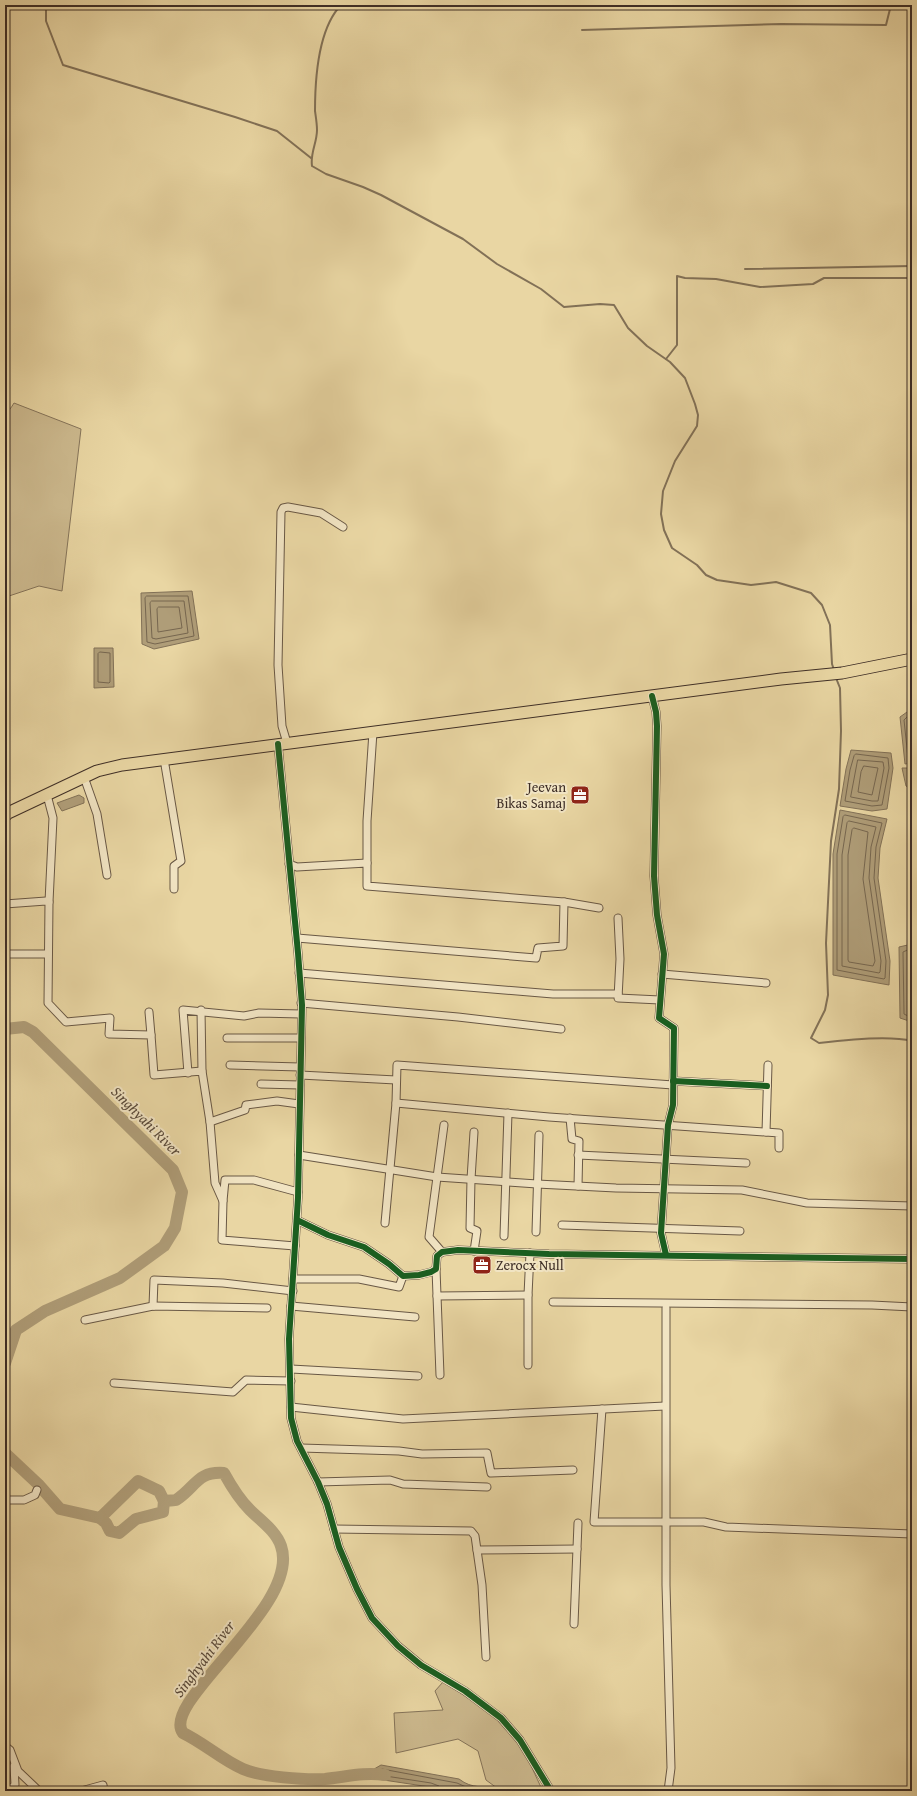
<svg xmlns="http://www.w3.org/2000/svg" width="917" height="1796" viewBox="0 0 917 1796" font-family="'Gentium Book Plus',serif">
<style>
.green{fill:#ccb98e;stroke:#85745a}
.water{fill:#af9d78;stroke:#827157}
.lines{fill:none;stroke-linecap:round;stroke-linejoin:round}
.shore{stroke:#76664f;stroke-width:1}
.stream{stroke:#827157;stroke-width:2}
.river{stroke:#af9d78;stroke-width:12}
.street-casing{stroke:#695845;stroke-width:9}
.primary-casing{stroke:#3e2e26;stroke-width:13}
.street{stroke:#f1e4c3;stroke-width:7}
.primary{stroke:#e9d6a3;stroke-width:11}
.cycleway-casing{stroke:#f1e4c3;stroke-width:8}
.cycleway{stroke:#1b5e20;stroke-width:6}
.labels{text-anchor:middle;stroke-width:4;stroke-linejoin:round;paint-order:stroke}
.poi-label{font-size:14px;fill:#3e2e26;stroke:#f1e4c3;text-anchor:end}
.water-label{font-size:15px;font-style:italic;fill:#5a4a3a;stroke:#f1e4c3}
</style>
<rect width="100%" height="100%" fill="#e9d6a3"/>
<filter id="stains"><feTurbulence type="fractalNoise" baseFrequency=".005" numOctaves="4"/><feColorMatrix values="0 0 0 0 .2 0 0 0 0 .09 0 0 0 0 .02 0 0 0 .5 -.17"/></filter>
<radialGradient id="worn" r=".72"><stop offset=".6" stop-color="#630" stop-opacity="0"/><stop offset="1" stop-color="#630" stop-opacity=".3"/></radialGradient>
<!-- green -->
<g class="green">
<path d="M 14,403 L 81,429 L 62,591 L 39,586 L 9,596 L 5,603 L 5,470 C 12,456 0,432 5,417 C 7,412 12,407 14,403 Z"/>
<path d="M 443,1682 C 470,1699 501,1718 519,1744 C 529,1758 535,1776 543,1791 L 501,1791 L 486,1780 L 478,1751 L 458,1739 L 396,1753 L 394,1713 L 443,1710 L 435,1691 Z"/>
</g>
<!-- water -->
<g class="water">
<path d="M 192,591 L 199,639 L 154,649 L 142,644 L 141,593 Z"/>
<path d="M 94,648 L 113,648 L 114,687 L 94,688 Z"/>
<path d="M 907,712 L 912,712 L 912,763 L 905,764 L 900,717 Z"/>
<path d="M 851,750 L 891,753 L 893,768 L 887,809 L 872,811 L 840,806 L 846,769 Z"/>
<path d="M 902,768 L 912,768 L 912,790 L 906,786 Z"/>
<path d="M 79,795 L 84,798 L 84,803 L 62,811 L 57,803 Z"/>
<path d="M 840,810 L 887,819 L 880,848 L 878,878 L 890,961 L 889,985 L 833,975 L 833,854 Z"/>
<path d="M 912,944 L 912,1022 L 900,1018 L 899,947 Z"/>
<path d="M 381,1765 L 459,1779 C 473,1790 483,1784 494,1791 L 441,1791 L 430,1787 L 377,1779 L 369,1772 Z"/>
</g>
<g class="lines">
<!-- shore -->
<g class="shore">
<path d="M 147,596 L 188,596 L 194,636 L 155,644 L 147,642 L 145,598 Z"/>
<path d="M 152,601 L 184,601 L 188,633 L 156,639 L 152,638 L 150,603 Z"/>
<path d="M 159,607 L 179,607 L 182,628 L 158,632 L 157,609 Z"/>
<path d="M 100,652 L 110,653 L 110,682 L 109,683 L 98,682 L 98,654 Z"/>
<path d="M 912,716 L 908,716 L 904,720 L 908,758 L 912,760"/>
<path d="M 856,754 L 888,758 L 889,768 L 882,805 L 872,806 L 845,801 L 850,770 L 854,756 Z"/>
<path d="M 858,760 L 883,762 L 884,768 L 878,801 L 872,801 L 851,797 Z"/>
<path d="M 864,766 L 878,768 L 872,795 L 858,792 L 861,772 Z"/>
<path d="M 845,815 L 882,823 L 876,847 L 874,878 L 886,961 L 885,978 L 884,979 L 837,970 L 837,854 L 843,817 Z"/>
<path d="M 849,821 L 876,827 L 871,847 L 869,878 L 881,961 L 880,972 L 879,973 L 842,966 L 842,855 L 847,823 Z"/>
<path d="M 854,828 L 868,832 L 863,879 L 875,961 L 873,966 L 849,962 L 848,960 L 848,855 L 852,830 Z"/>
<path d="M 912,948 L 903,952 L 904,1014 L 912,1018"/>
<path d="M 912,953 L 908,956 L 909,1010 L 912,1013"/>
<path d="M 441,1791 L 439,1786 L 431,1783 L 379,1775 L 377,1772 L 382,1769 L 457,1783 L 475,1791"/>
</g>
<!-- stream -->
<g class="stream">
<path d="M 46,5 L 46,21 L 63,65 L 235,117 L 277,131 L 311,158"/>
<path d="M 341,5 C 318,29 315,80 315,111 C 316,118 317,124 317,130 C 317,143 310,153 312,166 L 326,174 L 363,187 L 381,195 L 463,239 L 497,264 L 541,289 L 564,307 L 600,304 L 614,305 L 628,328 L 647,346 L 670,362 L 685,378 L 695,404 L 698,415 L 697,426 L 675,461 L 663,491 L 661,514 L 664,530 L 672,548 L 697,565 L 706,575 L 717,580 L 751,585 L 776,582 L 811,593 L 822,605 L 830,625 L 832,664 L 834,670"/>
<path d="M 582,30 L 781,24 L 886,25 L 891,5"/>
<path d="M 745,269 L 912,266"/>
<path d="M 666,359 L 677,345 L 677,276 L 685,278 L 716,279 L 760,287 L 813,284 L 824,278 L 912,278"/>
<path d="M 836,678 L 840,688 L 841,731 L 839,789 L 831,841 L 826,943 L 828,995 L 825,1010 L 811,1038 L 819,1043 C 843,1040 889,1035 912,1041"/>
</g>
<!-- river -->
<g class="river">
<path d="M 5,1029 L 24,1027 L 33,1032 L 173,1170 L 182,1192 L 175,1228 L 164,1246 L 120,1278 L 45,1311 L 16,1330 L 5,1363"/>
<path d="M 5,1453 L 38,1484 L 60,1509 L 100,1518 L 138,1481 L 159,1491 L 164,1501 C 168,1500 174,1501 176,1500 C 196,1487 197,1471 224,1473 C 230,1484 241,1501 250,1510 C 261,1521 276,1531 281,1546 C 302,1606 159,1702 183,1733 C 204,1743 222,1760 243,1769 C 261,1777 305,1780 325,1779 C 346,1777 363,1772 385,1775"/>
<path d="M 100,1518 L 106,1523 L 110,1531 L 119,1533 L 136,1519 L 163,1512 L 164,1501"/>
</g>
<defs>
<g id="street">
<path d="M 652,696 L 656,712 L 657,726 L 654,876 L 657,915 L 664,954 L 659,1018 L 674,1028 L 673,1105 L 668,1125 L 661,1233 L 666,1255"/>
<path d="M 287,743 L 282,726 L 278,665 L 281,512 L 283,508 L 288,507 L 321,513 L 343,527"/>
<path d="M 278,744 L 298,953 L 302,1005 L 298,1198 L 289,1339 L 291,1418 L 297,1441 L 318,1482 L 327,1504 L 339,1547 L 357,1589 L 372,1618 L 398,1646 L 421,1665 L 465,1691 L 501,1718 L 520,1740 L 551,1791"/>
<path d="M 164,759 L 181,861 L 174,866 L 174,889"/>
<path d="M 84,777 L 97,814 L 107,875"/>
<path d="M 47,795 L 53,818 L 49,902"/>
<path d="M 367,863 L 367,821 L 373,732"/>
<path d="M 289,864 L 297,867 L 367,863 L 367,886 L 564,902 L 599,908"/>
<path d="M 5,904 L 46,901 L 49,902 L 48,1003 L 66,1022 L 110,1018 L 109,1034 L 151,1035 L 154,1075 L 202,1071 L 210,1122 L 245,1110 L 246,1105 L 277,1101 L 299,1104"/>
<path d="M 618,918 L 620,959 L 618,998 L 660,1000"/>
<path d="M 297,938 L 536,958 L 538,948 L 563,946 L 564,902"/>
<path d="M 5,954 L 48,954"/>
<path d="M 299,973 L 553,994 L 618,994"/>
<path d="M 662,974 L 766,983"/>
<path d="M 301,1003 L 458,1017 L 561,1029"/>
<path d="M 201,1010 L 202,1071"/>
<path d="M 149,1012 L 151,1035"/>
<path d="M 227,1038 L 301,1038"/>
<path d="M 230,1065 L 300,1067"/>
<path d="M 188,1073 L 183,1010 L 244,1016 L 259,1013 L 301,1014"/>
<path d="M 300,1075 L 396,1080"/>
<path d="M 673,1081 L 767,1086"/>
<path d="M 261,1084 L 300,1085"/>
<path d="M 396,1103 L 549,1117 L 779,1133 L 779,1148"/>
<path d="M 570,1118 L 572,1139 L 579,1141 L 578,1186"/>
<path d="M 210,1122 L 215,1183 L 223,1201 L 225,1180 L 254,1180 L 298,1192"/>
<path d="M 474,1132 L 471,1179 L 470,1228 L 477,1231 L 474,1251"/>
<path d="M 766,1132 L 768,1065"/>
<path d="M 299,1155 L 437,1177 L 537,1184 L 616,1188 L 742,1190 L 807,1203 L 912,1206"/>
<path d="M 578,1155 L 746,1163"/>
<path d="M 223,1201 L 222,1240 L 295,1246"/>
<path d="M 297,1220 L 328,1235 L 364,1247 L 389,1264 L 403,1276 L 419,1275 L 431,1272 L 436,1269 L 437,1256 L 442,1252 L 458,1250 L 549,1254 L 912,1259"/>
<path d="M 385,1223 L 396,1103 L 397,1065 L 673,1085"/>
<path d="M 562,1225 L 740,1231"/>
<path d="M 536,1232 L 539,1135"/>
<path d="M 504,1236 L 508,1113"/>
<path d="M 442,1252 L 429,1237 L 444,1125"/>
<path d="M 436,1269 L 440,1375"/>
<path d="M 293,1279 L 359,1279 L 399,1287 L 403,1276"/>
<path d="M 437,1296 L 528,1295"/>
<path d="M 553,1302 L 872,1305 L 912,1307"/>
<path d="M 153,1306 L 154,1280 L 223,1283 L 293,1291"/>
<path d="M 291,1306 L 415,1317"/>
<path d="M 666,1308 L 666,1585 L 671,1768 L 668,1791"/>
<path d="M 85,1320 L 153,1306 L 267,1308"/>
<path d="M 528,1365 L 528,1295 L 530,1253"/>
<path d="M 291,1369 L 418,1376"/>
<path d="M 114,1383 L 233,1392 L 246,1380 L 291,1381"/>
<path d="M 291,1407 L 403,1419 L 665,1406"/>
<path d="M 602,1409 L 594,1522 L 704,1522 L 726,1527 L 912,1534"/>
<path d="M 301,1448 L 399,1451 L 422,1454 L 487,1453 L 491,1473 L 573,1470"/>
<path d="M 318,1482 L 390,1480 L 403,1484 L 487,1487"/>
<path d="M 5,1500 L 24,1500 L 35,1495 L 37,1490"/>
<path d="M 334,1529 L 471,1531 L 475,1536 L 482,1585 L 486,1657"/>
<path d="M 477,1550 L 577,1549"/>
<path d="M 574,1624 L 578,1523"/>
<path d="M 5,1746 L 10,1750 L 18,1771 L 39,1791"/>
<path d="M 8,1791 L 15,1785 L 14,1766"/>
<path d="M 46,1791 L 81,1791 L 103,1785 L 104,1791"/>
</g>
<path id="primary" d="M 5,816 L 8,813 L 97,771 L 122,765 L 781,679 L 842,673 L 912,659"/>
</defs>
<!-- street casing -->
<use href="#street" class="street-casing"/>
<!-- primary casing -->
<use href="#primary" class="primary-casing"/>
<!-- street -->
<use href="#street" class="street"/>
<!-- primary -->
<use href="#primary" class="primary"/>
<defs>
<g id="cycleway">
<path d="M 652,696 L 656,712 L 657,726 L 654,876 L 657,915 L 664,954 L 659,1018 L 674,1028 L 673,1105 L 668,1125 L 661,1233 L 666,1255"/>
<path d="M 278,744 L 298,953 L 302,1005 L 298,1198 L 289,1339 L 291,1418 L 297,1441 L 318,1482 L 327,1504 L 339,1547 L 357,1589 L 372,1618 L 398,1646 L 421,1665 L 465,1691 L 501,1718 L 520,1740 L 551,1791"/>
<path d="M 673,1081 L 767,1086"/>
<path d="M 297,1220 L 328,1235 L 364,1247 L 389,1264 L 403,1276 L 419,1275 L 431,1272 L 436,1269 L 437,1256 L 442,1252 L 458,1250 L 549,1254 L 912,1259"/>
</g>
</defs>
<!-- cycleway casing -->
<use href="#cycleway" class="cycleway-casing"/>
<!-- cycleway -->
<use href="#cycleway" class="cycleway"/>
</g>
<!-- icons -->
<defs>
<symbol id="office-square" viewBox="-11 -11 22 22"><rect x="-9" y="-9" width="18" height="18" rx="4" fill="#8f2418" stroke="#f1e4c3"/><path d="M-6-3h4V-5.5h4V-3h4V5H-6ZM-1-4.5V-3h2v-1.5ZM-6 0V1H6V0Z" fill="#fff"/></symbol>
</defs>
<g fill-rule="evenodd">
<use href="#office-square" x="569" y="784" width="22" height="22"/>
<use href="#office-square" x="471" y="1254" width="22" height="22"/>
</g>
<g class="labels">
<!-- poi labels -->
<g class="poi-label">
<text x="566" y="792">Jeevan<tspan x="566" dy="16">Bikas Samaj</tspan></text>
<text x="496" y="1270" text-anchor="start">Zerocx Null</text>
</g>
<!-- water labels -->
<g class="water-label">
<text transform="translate(146 1121) rotate(45)" y="5">Singhyahi River</text>
<text transform="translate(204 1659) rotate(-53)" y="5">Singhyahi River</text>
</g>
</g>
<!-- margin -->
<rect width="917" height="1796" fill="none" stroke="#e9d6a3" stroke-width="20"/>
<rect x="6" y="6" width="905" height="1784" fill="none" stroke="#3e2e26" stroke-width="2"/>
<rect x="10" y="10" width="897" height="1776" fill="none" stroke="#3e2e26"/>
<rect width="100%" height="100%" filter="url(#stains)"/>
<rect width="100%" height="100%" fill="url(#worn)"/>
</svg>
